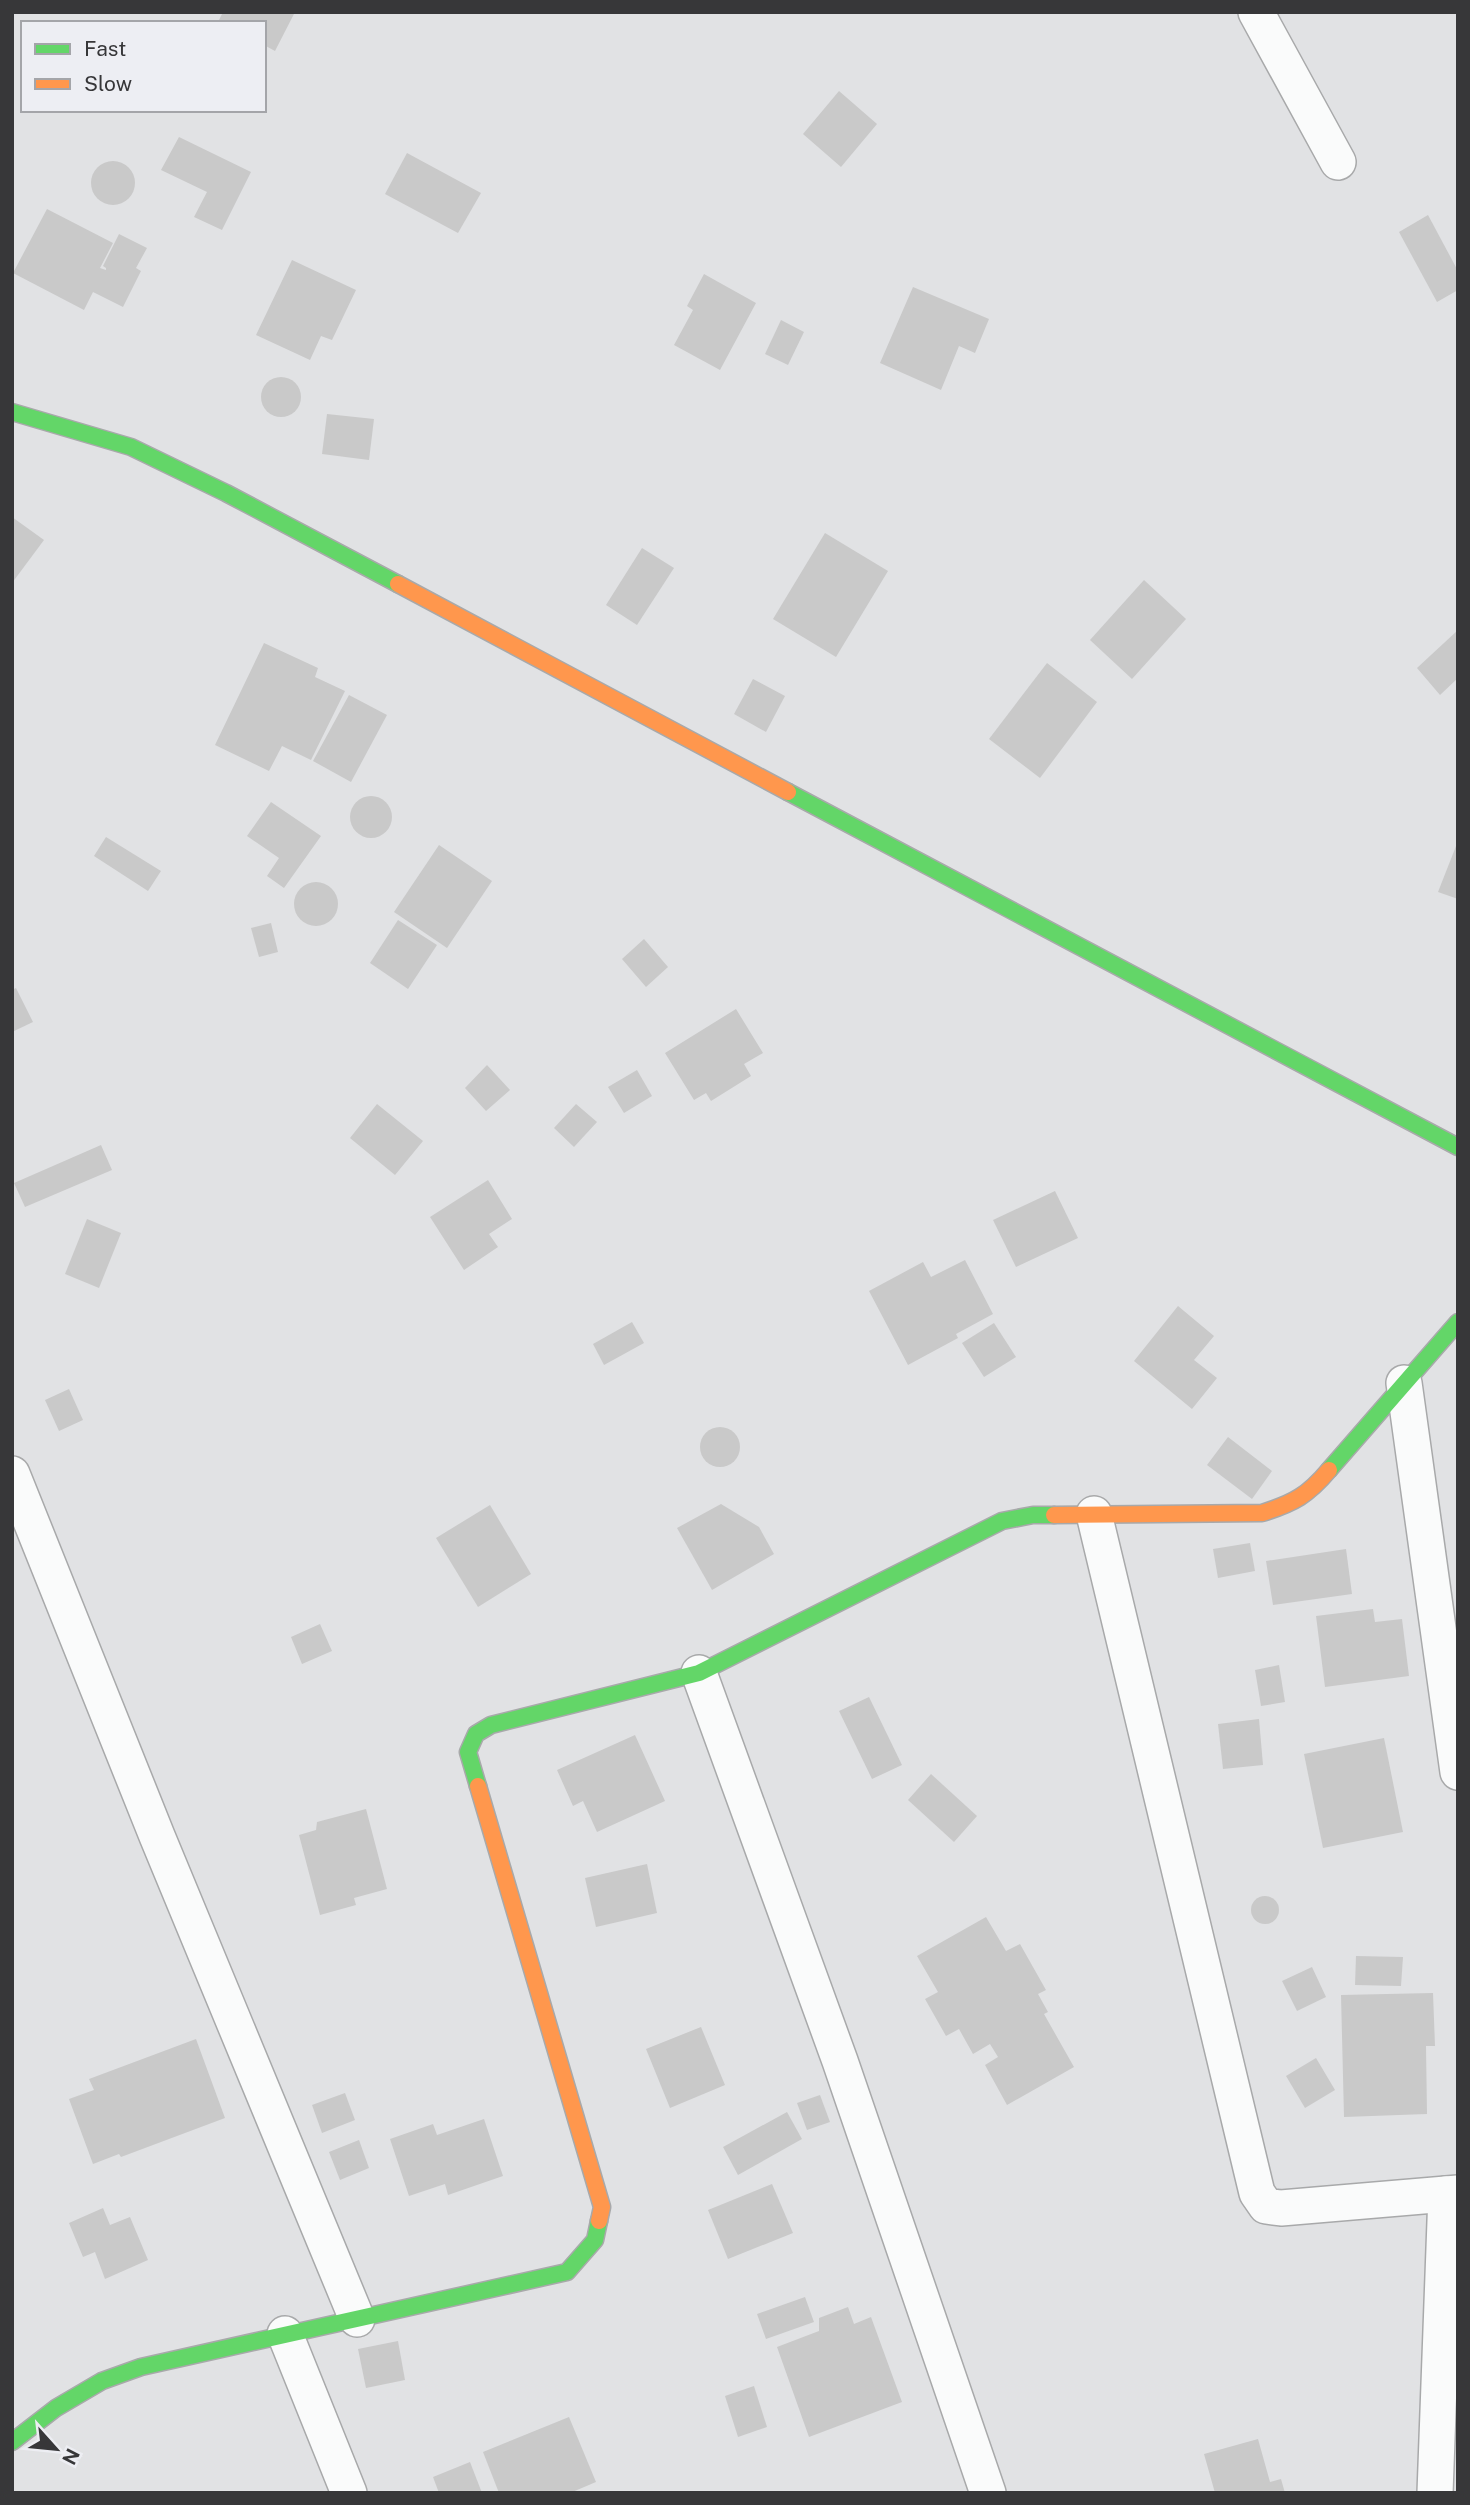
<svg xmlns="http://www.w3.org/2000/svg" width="1470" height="2505" viewBox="0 0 1470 2505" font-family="'Public Sans',sans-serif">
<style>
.building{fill:#c9c9c9}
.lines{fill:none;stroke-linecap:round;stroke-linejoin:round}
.street-casing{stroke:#a8a9aa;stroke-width:38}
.fast-casing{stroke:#a8a9aa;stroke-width:19}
.slow-casing{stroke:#a8a9aa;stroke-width:19}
.street{stroke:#fafbfb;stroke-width:35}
.fast{stroke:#63d668;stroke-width:16}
.slow{stroke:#ff974d;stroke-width:16}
</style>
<rect width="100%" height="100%" fill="#e1e2e4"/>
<!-- building -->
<g class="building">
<path d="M 223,12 L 295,12 L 275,51 L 264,45 L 264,23 L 221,23 L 218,22 Z"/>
<path d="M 839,91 L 877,124 L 841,167 L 803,134 Z"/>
<path d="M 179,137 L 251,172 L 222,230 L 194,217 L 207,192 L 161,170 Z"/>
<path d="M 407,153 L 481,193 L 458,233 L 385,194 Z"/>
<circle cx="113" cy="183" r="22"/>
<path d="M 47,209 L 113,243 L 100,268 L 106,270 L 106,268 L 103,266 L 119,234 L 147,248 L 136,268 L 141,271 L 123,307 L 93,292 L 84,310 L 13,273 Z"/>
<path d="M 1428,215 L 1458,271 L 1458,290 L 1437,302 L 1399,232 Z"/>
<path d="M 292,260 L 356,290 L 332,340 L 321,336 L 310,360 L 256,335 Z"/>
<path d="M 704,274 L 756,303 L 720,370 L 674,345 L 693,310 L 687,306 Z"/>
<path d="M 913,287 L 989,319 L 975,353 L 959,346 L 941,390 L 880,363 Z"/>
<path d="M 781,320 L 804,332 L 788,365 L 765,354 Z"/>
<circle cx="281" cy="397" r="20"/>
<path d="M 327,414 L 374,419 L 369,460 L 322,454 Z"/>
<path d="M 12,517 L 44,540 L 12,583 Z"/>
<path d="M 825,533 L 888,571 L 836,657 L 773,619 Z"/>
<path d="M 642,548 L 674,568 L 637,625 L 606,605 Z"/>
<path d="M 1144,580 L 1186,619 L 1132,679 L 1090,640 Z"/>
<path d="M 1458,630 L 1458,678 L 1440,695 L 1417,668 Z"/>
<path d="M 264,643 L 318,668 L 315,677 L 345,691 L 311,760 L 282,746 L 269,771 L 215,745 Z"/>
<path d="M 1047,663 L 1097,702 L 1040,778 L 989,739 Z"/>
<path d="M 753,679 L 785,696 L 766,732 L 734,714 Z"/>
<path d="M 349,695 L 387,715 L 351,782 L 313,761 Z"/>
<circle cx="371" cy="817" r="21"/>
<path d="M 271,802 L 321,836 L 284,888 L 267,876 L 279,858 L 247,836 Z"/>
<path d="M 106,837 L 161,871 L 148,891 L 94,856 Z"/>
<path d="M 1458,841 L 1458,899 L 1438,892 Z"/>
<path d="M 439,845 L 492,881 L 447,948 L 394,912 Z"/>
<circle cx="316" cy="904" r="22"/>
<path d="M 398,920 L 437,945 L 408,989 L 370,963 Z"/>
<path d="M 271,923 L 278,952 L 259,957 L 251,928 Z"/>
<path d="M 644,939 L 668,967 L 646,987 L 622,959 Z"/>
<path d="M 16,988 L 33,1022 L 12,1032 L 12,990 Z"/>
<path d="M 736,1009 L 763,1053 L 744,1064 L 751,1076 L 711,1101 L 706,1093 L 694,1100 L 665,1053 Z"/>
<path d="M 487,1065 L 510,1090 L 486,1111 L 465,1088 Z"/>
<path d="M 637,1070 L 652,1096 L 624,1113 L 608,1087 Z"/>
<path d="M 377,1104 L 423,1141 L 395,1175 L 350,1138 Z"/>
<path d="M 576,1104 L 597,1122 L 574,1147 L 554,1128 Z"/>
<path d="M 101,1145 L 112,1170 L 25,1207 L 14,1183 Z"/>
<path d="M 488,1180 L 512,1219 L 489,1234 L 498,1247 L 464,1270 L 430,1217 Z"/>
<path d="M 1055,1191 L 1078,1238 L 1016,1267 L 993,1220 Z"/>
<path d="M 87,1219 L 121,1233 L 99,1288 L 65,1274 Z"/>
<path d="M 965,1260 L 993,1314 L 956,1334 L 958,1338 L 908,1365 L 869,1291 L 923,1262 L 931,1277 Z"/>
<path d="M 1178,1306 L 1214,1336 L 1194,1360 L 1217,1378 L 1192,1409 L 1134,1361 Z"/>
<path d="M 632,1322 L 644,1343 L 604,1365 L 593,1344 Z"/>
<path d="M 994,1323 L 1016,1357 L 984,1377 L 962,1343 Z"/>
<path d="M 69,1389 L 83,1420 L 59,1431 L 45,1400 Z"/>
<circle cx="720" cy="1447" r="20"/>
<path d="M 1228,1437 L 1272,1471 L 1252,1499 L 1207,1465 Z"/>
<path d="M 721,1504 L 759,1527 L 774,1554 L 712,1590 L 677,1528 Z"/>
<path d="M 490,1505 L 531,1574 L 478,1607 L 436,1538 Z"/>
<path d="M 1250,1543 L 1255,1571 L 1218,1578 L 1213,1549 Z"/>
<path d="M 1346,1549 L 1352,1594 L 1273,1605 L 1266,1561 Z"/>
<path d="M 1373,1609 L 1375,1622 L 1402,1619 L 1409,1676 L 1325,1687 L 1316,1616 Z"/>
<path d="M 320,1624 L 332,1651 L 302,1664 L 291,1637 Z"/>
<path d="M 1279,1665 L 1285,1702 L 1261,1706 L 1255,1670 Z"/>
<path d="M 869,1697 L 902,1765 L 872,1779 L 839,1711 Z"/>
<path d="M 1259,1719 L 1263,1765 L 1223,1769 L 1218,1724 Z"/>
<path d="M 635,1735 L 665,1801 L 597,1832 L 583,1801 L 573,1806 L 557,1770 Z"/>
<path d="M 1384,1738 L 1403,1832 L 1323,1848 L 1304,1754 Z"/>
<path d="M 931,1774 L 977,1816 L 954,1842 L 908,1800 Z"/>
<path d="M 366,1809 L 387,1889 L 354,1898 L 356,1905 L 320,1915 L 299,1835 L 316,1830 L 317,1822 Z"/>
<path d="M 647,1864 L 657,1913 L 596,1927 L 585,1878 Z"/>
<circle cx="1265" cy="1910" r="14"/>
<path d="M 986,1917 L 1006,1951 L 1020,1944 L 1046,1990 L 1038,1994 L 1048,2012 L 1044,2014 L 1074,2067 L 1007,2105 L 985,2065 L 998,2057 L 990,2044 L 973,2054 L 959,2029 L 946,2036 L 925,1999 L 938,1992 L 917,1956 Z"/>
<path d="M 1356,1956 L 1403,1957 L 1401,1986 L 1355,1985 Z"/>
<path d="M 1312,1967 L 1326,1997 L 1297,2011 L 1282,1981 Z"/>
<path d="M 1433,1993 L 1435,2046 L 1426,2046 L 1427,2114 L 1344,2117 L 1341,1995 Z"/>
<path d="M 701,2027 L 725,2085 L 670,2108 L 646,2049 Z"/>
<path d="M 196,2039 L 225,2118 L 121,2157 L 119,2154 L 93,2164 L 69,2099 L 94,2090 L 89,2079 Z"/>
<path d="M 1316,2058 L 1335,2090 L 1305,2108 L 1286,2076 Z"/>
<path d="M 345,2093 L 355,2120 L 322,2133 L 312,2105 Z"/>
<path d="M 820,2095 L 830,2122 L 807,2130 L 797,2103 Z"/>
<path d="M 787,2112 L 802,2139 L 738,2175 L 723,2147 Z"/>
<path d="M 484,2119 L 503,2176 L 448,2195 L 445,2184 L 409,2196 L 390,2139 L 433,2124 L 437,2135 Z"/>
<path d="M 359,2140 L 369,2168 L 340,2180 L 329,2152 Z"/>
<path d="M 772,2184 L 793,2233 L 728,2259 L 708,2210 Z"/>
<path d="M 103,2208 L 110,2225 L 130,2217 L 148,2260 L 105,2279 L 95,2252 L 83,2257 L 69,2223 Z"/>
<path d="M 805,2297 L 814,2322 L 766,2339 L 757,2314 Z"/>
<path d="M 848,2307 L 854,2324 L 871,2317 L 902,2402 L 809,2437 L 777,2347 L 819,2331 L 819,2318 Z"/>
<path d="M 398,2341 L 405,2380 L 366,2388 L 358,2349 Z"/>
<path d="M 754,2386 L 767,2427 L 738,2437 L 725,2396 Z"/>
<path d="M 569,2417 L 596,2482 L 570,2493 L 499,2493 L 483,2452 Z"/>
<path d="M 1258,2439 L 1270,2482 L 1281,2479 L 1285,2493 L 1215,2493 L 1204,2454 Z"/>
<path d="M 470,2462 L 482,2493 L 439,2493 L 433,2477 Z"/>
</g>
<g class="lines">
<defs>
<g id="street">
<path d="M 1256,12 L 1338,162"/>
<path d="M 1404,1383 L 1458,1772"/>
<path d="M 12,1474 L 157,1836 L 357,2319"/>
<path d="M 1094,1514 L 1257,2193 L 1266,2206 L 1281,2208 L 1458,2193"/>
<path d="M 699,1673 L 840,2061 L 988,2493"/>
<path d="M 285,2334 L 349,2493"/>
<path d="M 1435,2493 L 1446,2194"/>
</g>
<g id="fast">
<path d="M 12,412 L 131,447 L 226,493 L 398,584"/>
<path d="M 788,792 L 1458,1147"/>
<path d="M 1329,1470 L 1458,1322"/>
<path d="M 478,1786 L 468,1752 L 476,1734 L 491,1725 L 699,1673 L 1002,1521 L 1033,1515 L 1054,1515"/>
<path d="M 12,2442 L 56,2408 L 102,2381 L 141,2367 L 567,2272 L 595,2240 L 599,2221"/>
</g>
<g id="slow">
<path d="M 398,584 L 788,792"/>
<path d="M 1054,1515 L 1262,1513 C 1294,1503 1308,1495 1329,1470"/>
<path d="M 478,1786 L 602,2207 L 599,2221"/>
</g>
</defs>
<!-- street casing -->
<use href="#street" class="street-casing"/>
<!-- fast casing -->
<use href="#fast" class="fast-casing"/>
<!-- slow casing -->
<use href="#slow" class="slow-casing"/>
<!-- street -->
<use href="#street" class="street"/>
<!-- fast -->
<use href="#fast" class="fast"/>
<!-- slow -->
<use href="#slow" class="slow"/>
</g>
<!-- border -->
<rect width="1470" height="2505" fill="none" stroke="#373739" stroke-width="28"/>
<!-- legend -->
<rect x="21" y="21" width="245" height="91" fill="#edeef3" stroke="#a4a5a9" stroke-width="2"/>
<rect x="35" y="44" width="35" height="10" fill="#63d668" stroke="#a4a5a9" stroke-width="2"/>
<text x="84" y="56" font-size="21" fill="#373739">Fast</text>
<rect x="35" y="79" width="35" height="10" fill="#ff974d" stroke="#a4a5a9" stroke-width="2"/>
<text x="84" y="91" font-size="21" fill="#373739">Slow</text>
<!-- north arrow -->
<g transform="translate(56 2449) rotate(117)" stroke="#edeef3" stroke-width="5" paint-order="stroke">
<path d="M0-5L12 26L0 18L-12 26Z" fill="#373739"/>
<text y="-10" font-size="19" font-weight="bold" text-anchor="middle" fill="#373739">N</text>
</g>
</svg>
